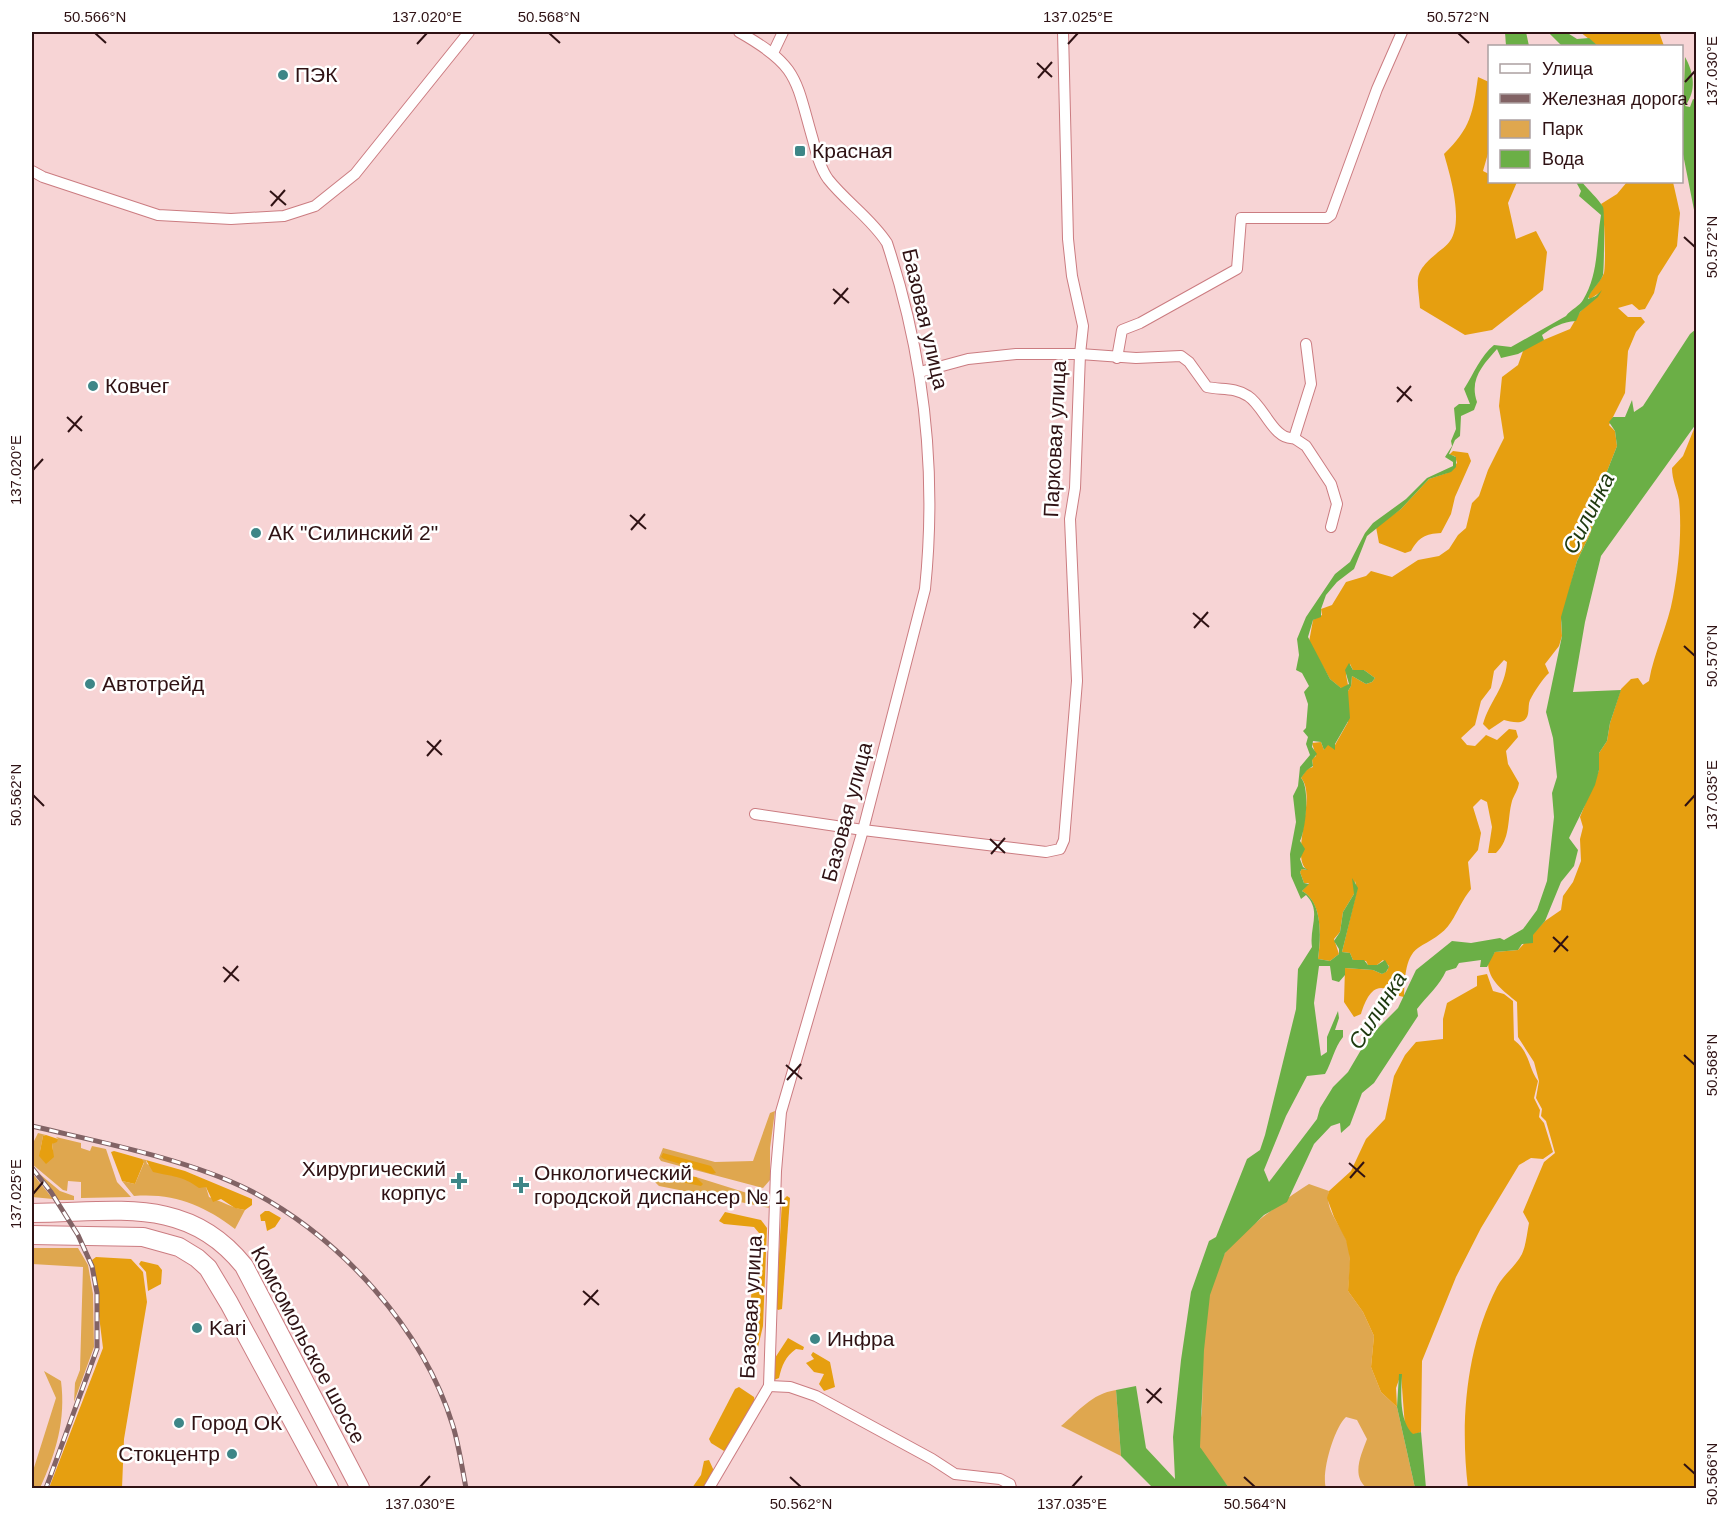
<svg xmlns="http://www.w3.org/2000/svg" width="1728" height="1520" viewBox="0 0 1728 1520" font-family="Arial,sans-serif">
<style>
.green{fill:#dfa74f}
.forest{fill:#e69f10}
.water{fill:#6baf46}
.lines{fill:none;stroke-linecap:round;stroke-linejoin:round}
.street-casing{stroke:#cb7c81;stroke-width:12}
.primary-casing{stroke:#cb7c81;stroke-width:20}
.street{stroke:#fff;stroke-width:10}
.primary{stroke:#fff;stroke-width:18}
.rail-casing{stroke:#826365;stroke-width:5}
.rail{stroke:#fff;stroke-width:3;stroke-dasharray:9;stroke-linecap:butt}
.ticks{fill:none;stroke:#2f1214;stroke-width:2}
.poi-dot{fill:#3e8687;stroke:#fff;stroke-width:2}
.labels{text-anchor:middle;stroke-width:5;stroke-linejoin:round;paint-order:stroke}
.poi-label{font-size:21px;fill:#2f1214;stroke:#fff;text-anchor:start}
.street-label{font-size:21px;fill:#2f1214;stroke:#fff}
.water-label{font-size:22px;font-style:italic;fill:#1e390f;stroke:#fff}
.neatline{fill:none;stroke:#2f1214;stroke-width:2}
.ticks-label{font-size:15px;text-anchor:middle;fill:#2f1214}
</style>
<rect width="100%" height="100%" fill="#f7d4d5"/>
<!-- green -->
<g class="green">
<path d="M 775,1111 L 770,1148 L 770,1180 L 763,1188 L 661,1161 L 659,1158 L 663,1148 L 715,1162 L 753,1161 L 770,1113 Z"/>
<path d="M 38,1133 L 46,1135 L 43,1136 L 40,1151 L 53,1150 L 52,1144 L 58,1139 L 56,1137 L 81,1143 L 81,1148 L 90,1151 L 92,1146 L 106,1149 L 117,1182 L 131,1197 L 81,1198 L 81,1182 L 68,1181 L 67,1191 L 63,1190 L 32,1164 L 32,1145 Z"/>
<path d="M 142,1159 L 146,1160 L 147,1164 L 206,1187 L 209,1197 C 221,1201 232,1208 245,1210 L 235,1229 C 203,1205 175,1193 134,1196 L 122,1181 L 135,1184 L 144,1163 Z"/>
<path d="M 36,1171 L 60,1191 L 74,1196 L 74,1200 L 58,1200 Z"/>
<path d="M 32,1173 L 53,1199 L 32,1197 Z"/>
<path d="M 653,1175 L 680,1180 L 687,1176 L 696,1177 L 763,1198 L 768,1201 L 770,1208 L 659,1186 L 653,1180 Z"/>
<path d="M 1309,1184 L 1329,1191 C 1324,1209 1340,1224 1346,1239 C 1353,1256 1349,1274 1348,1291 L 1363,1312 L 1374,1336 L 1371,1367 L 1381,1392 L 1397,1407 L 1415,1488 L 1367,1488 C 1351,1476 1361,1455 1367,1439 L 1357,1420 L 1346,1417 C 1334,1428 1321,1473 1326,1488 L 1229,1488 C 1222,1478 1203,1458 1200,1447 C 1197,1437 1201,1421 1202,1410 C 1204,1361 1199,1297 1225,1253 C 1235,1236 1292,1194 1309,1184 Z"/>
<path d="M 32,1248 L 78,1248 L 88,1265 L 93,1294 L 94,1347 L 74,1402 L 75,1383 L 80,1370 L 83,1267 L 32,1264 Z"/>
<path d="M 44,1371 L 61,1381 C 66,1420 56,1453 40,1488 L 32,1488 L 32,1474 L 56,1398 Z"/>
<path d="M 1116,1390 L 1121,1456 L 1061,1426 C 1079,1411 1091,1394 1116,1390 Z"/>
</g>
<!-- forest -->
<g class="forest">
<path d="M 1580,32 L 1659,32 L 1664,46 L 1598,46 Z"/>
<path d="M 1478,77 L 1489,82 L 1489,150 L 1483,171 L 1489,174 L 1490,182 L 1517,182 L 1508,203 L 1516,239 L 1536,231 L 1547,252 L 1543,290 L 1492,330 L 1465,335 L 1420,308 C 1418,279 1412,274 1436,254 C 1440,250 1447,246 1450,241 C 1464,221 1450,175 1444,154 C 1471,128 1473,113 1478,77 Z"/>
<path d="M 1627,182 L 1673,182 L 1680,213 L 1677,246 L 1658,276 L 1654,293 L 1645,309 L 1639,310 L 1632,304 L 1618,308 L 1628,317 L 1641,317 L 1645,322 L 1636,332 L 1628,351 L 1625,393 L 1609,425 L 1615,431 L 1617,446 L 1593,507 L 1595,518 L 1590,534 L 1577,561 L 1561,622 L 1562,636 L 1559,646 L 1545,664 L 1549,673 C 1543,678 1534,692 1530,700 C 1527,707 1531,717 1523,721 C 1518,724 1509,721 1504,720 L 1489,730 L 1483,724 C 1490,700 1505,689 1507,662 L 1504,660 L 1494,671 L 1491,688 L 1481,701 L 1475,725 L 1461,738 L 1467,745 L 1475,746 L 1486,735 L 1497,740 L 1509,729 L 1516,730 L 1518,737 L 1506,751 L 1508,764 L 1519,783 C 1518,790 1514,795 1512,801 C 1507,819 1511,839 1496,853 L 1488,853 L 1492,827 L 1487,802 L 1481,799 L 1473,807 L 1481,833 L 1478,850 L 1468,862 L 1471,889 C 1462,900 1458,911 1451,922 C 1443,935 1430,940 1418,948 C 1404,958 1405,982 1404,997 C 1397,996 1396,994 1390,991 C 1373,980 1365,1001 1361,1014 L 1354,1017 L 1344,1002 L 1345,968 L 1373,970 L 1382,974 L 1387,971 L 1389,966 L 1383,960 L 1377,965 L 1368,965 L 1366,961 L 1353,960 L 1350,953 L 1342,952 L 1357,890 L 1355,881 L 1354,894 L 1343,912 L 1340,932 L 1334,939 L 1339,954 L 1330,961 L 1318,959 C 1321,938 1323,902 1302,891 L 1309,883 L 1304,883 L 1300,872 L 1302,869 L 1307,870 C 1289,856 1318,796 1301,778 L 1307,769 L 1313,767 L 1312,759 L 1316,756 L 1312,743 L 1321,742 L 1324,750 L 1326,745 L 1335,745 L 1348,722 L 1348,691 L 1351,686 L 1352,676 L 1366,684 L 1372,682 L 1375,678 L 1364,670 L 1353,670 L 1350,664 L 1346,675 L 1348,685 L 1342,689 L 1330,679 L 1309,642 L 1313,620 L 1322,615 L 1321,609 L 1332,605 L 1346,582 L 1366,576 L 1371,571 L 1392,577 L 1418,560 L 1439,556 L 1449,549 L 1458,535 L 1466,528 L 1472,503 L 1479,496 L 1488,470 L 1504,438 L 1499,406 L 1502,377 L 1518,365 L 1523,351 L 1529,346 L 1570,329 L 1580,312 L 1599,293 L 1590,299 L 1588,297 C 1592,289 1601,281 1604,273 C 1606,266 1605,210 1601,204 L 1617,194 Z"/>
<path d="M 1696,424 L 1696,1488 L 1468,1488 C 1460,1421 1466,1348 1497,1287 C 1503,1275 1516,1266 1522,1254 C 1526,1245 1527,1233 1529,1223 L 1523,1212 L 1544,1162 L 1555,1153 L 1546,1121 L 1541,1116 L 1542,1109 L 1536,1098 L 1539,1081 L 1534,1062 L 1518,1037 L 1517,1002 C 1504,991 1488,981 1488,962 L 1495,952 L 1518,950 L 1545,921 L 1561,910 L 1563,896 L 1573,882 L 1581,861 L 1580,839 L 1583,827 L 1580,817 L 1599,770 L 1599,753 L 1607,741 L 1610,723 L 1621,689 L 1631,679 L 1638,678 L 1643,685 L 1649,681 C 1654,652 1668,626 1673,597 C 1679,567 1682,530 1679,500 C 1677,489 1672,480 1672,468 L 1683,456 Z"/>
<path d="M 1453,451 L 1468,453 L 1471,461 L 1455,497 L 1451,514 L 1441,533 C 1425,534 1419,537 1411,551 L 1405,553 L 1379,543 L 1376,527 L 1401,509 L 1429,479 L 1447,473 L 1457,463 L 1455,456 L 1449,455 Z"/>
<path d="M 1487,974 L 1493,991 L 1504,994 L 1513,1001 L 1514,1040 C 1530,1052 1528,1067 1538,1081 L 1534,1098 L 1540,1110 L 1539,1117 L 1544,1123 L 1553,1152 L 1543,1159 L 1531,1158 L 1519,1165 L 1481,1228 L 1456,1277 L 1422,1361 L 1421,1432 L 1413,1435 L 1405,1427 L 1401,1374 L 1396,1388 L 1397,1407 L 1381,1392 L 1371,1367 L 1374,1336 L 1363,1312 L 1348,1291 L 1350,1259 L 1346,1240 L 1334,1217 L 1327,1198 L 1329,1191 L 1351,1171 L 1366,1139 L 1385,1119 L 1394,1076 L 1405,1055 L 1416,1042 L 1443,1039 L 1443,1019 L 1447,1003 L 1477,986 L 1477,976 Z"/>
<path d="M 46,1135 L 58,1139 L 57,1142 L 52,1144 L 54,1157 L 46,1164 L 39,1156 L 43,1136 Z"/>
<path d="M 114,1151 L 142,1159 L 144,1162 L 135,1184 L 122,1181 L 111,1152 Z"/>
<path d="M 663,1153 L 711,1166 L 716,1173 L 712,1174 L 664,1159 L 661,1157 Z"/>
<path d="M 146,1160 L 185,1171 L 252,1199 L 252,1205 L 245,1210 L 235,1208 L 221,1199 L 213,1202 L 206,1187 L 199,1188 C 181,1175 173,1177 153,1172 Z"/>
<path d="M 687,1176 L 696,1177 L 703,1184 L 701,1186 L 681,1182 Z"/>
<path d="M 787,1196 L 790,1198 L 782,1309 L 778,1310 L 776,1308 L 782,1201 Z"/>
<path d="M 265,1211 L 269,1211 L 281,1218 L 275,1227 L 267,1231 L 265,1221 L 261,1221 L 260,1215 Z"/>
<path d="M 725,1212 L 761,1220 L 767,1228 L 763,1326 L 758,1347 L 755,1348 L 743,1340 L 747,1329 L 759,1233 L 754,1227 L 724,1224 L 719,1221 Z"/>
<path d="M 96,1257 L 131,1259 L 143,1272 L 147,1302 L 124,1439 L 122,1488 L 49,1488 L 103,1348 L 92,1260 Z"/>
<path d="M 141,1261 L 158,1265 L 162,1270 L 161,1284 L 148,1291 L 146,1272 L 139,1264 Z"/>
<path d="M 788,1338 L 804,1347 L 803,1350 L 796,1349 C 785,1357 782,1365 779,1378 L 774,1380 L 773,1361 Z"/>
<path d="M 813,1352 L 830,1362 L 835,1387 L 824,1391 L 819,1384 L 824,1374 L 814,1372 L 806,1363 L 814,1359 L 811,1355 Z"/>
<path d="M 739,1387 L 754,1397 L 755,1403 L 728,1448 L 724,1451 L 711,1443 L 709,1439 L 735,1389 Z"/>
<path d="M 709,1460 L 714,1471 L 705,1488 L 692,1488 L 701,1475 L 704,1461 Z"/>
</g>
<!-- water -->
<g class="water">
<path d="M 1505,32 L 1526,32 L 1529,46 L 1506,46 Z"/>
<path d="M 1548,32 L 1566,32 L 1577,39 L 1589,38 L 1598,46 L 1562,46 Z"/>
<path d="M 1685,57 C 1694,73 1697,91 1685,106 L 1690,107 L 1693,99 L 1696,100 L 1696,220 L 1682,149 Z"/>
<path d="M 1576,182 L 1582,182 C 1588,190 1598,198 1603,207 C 1605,211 1604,271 1603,275 C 1599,285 1591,289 1588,299 L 1596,296 L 1602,290 L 1598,297 L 1580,312 L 1576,321 C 1562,322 1553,327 1542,335 L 1544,340 L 1518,354 L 1501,358 L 1497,349 C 1483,365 1469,379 1477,402 L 1474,410 L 1461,416 L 1460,436 L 1455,440 L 1449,454 L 1456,457 L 1456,467 L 1451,472 L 1429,479 L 1401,509 L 1367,536 L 1354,569 L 1337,582 L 1326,595 L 1321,609 L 1321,617 L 1313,620 L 1308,637 L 1330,679 L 1341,688 L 1349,684 L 1345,670 L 1349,663 L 1353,670 L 1364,670 L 1375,678 L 1372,682 L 1366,684 L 1352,676 L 1351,686 L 1348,691 L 1350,718 L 1335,744 L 1335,750 L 1328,745 L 1324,750 L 1321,742 L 1313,741 L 1312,747 L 1317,754 L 1312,760 L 1313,766 L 1307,770 L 1301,778 C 1310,787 1306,829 1300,841 L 1305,849 L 1300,859 L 1303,867 L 1308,870 L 1302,869 L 1300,872 L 1304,883 L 1309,884 L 1302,891 C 1323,902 1321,937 1318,959 L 1330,961 L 1339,954 L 1339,949 L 1334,941 L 1340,932 L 1343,912 L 1354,894 L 1352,878 L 1358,888 L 1342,952 L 1350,953 L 1353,960 L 1364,960 L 1368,965 L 1377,965 L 1385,960 L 1389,967 L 1386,972 L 1382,974 L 1373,970 L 1345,968 L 1345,975 L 1339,982 L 1332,980 L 1330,966 L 1319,966 L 1314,1003 L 1321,1056 L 1327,1052 L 1327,1037 L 1338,1011 L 1339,1018 L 1335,1030 L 1343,1030 L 1343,1037 C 1334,1048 1332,1062 1325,1074 L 1307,1076 L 1286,1116 L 1264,1170 L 1269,1182 L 1317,1119 L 1320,1108 L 1333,1087 L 1348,1072 L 1368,1038 L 1398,1008 L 1416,970 L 1452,941 L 1471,943 L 1500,938 L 1504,940 L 1523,929 L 1537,910 L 1547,881 L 1554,817 L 1552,793 L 1557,777 L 1553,738 L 1546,712 L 1562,636 L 1561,617 L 1577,561 L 1590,534 L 1595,518 L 1593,507 L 1617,446 L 1615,431 L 1609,422 L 1613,417 L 1625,417 L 1632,400 L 1634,412 L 1643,406 L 1690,334 L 1696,329 L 1696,424 L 1601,556 L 1585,622 L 1573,692 L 1621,690 L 1610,723 L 1607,741 L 1599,753 L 1599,770 L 1595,785 L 1569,838 L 1578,850 L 1574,866 L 1561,882 L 1545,921 L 1533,935 L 1533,943 L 1522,944 L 1518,950 L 1495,952 L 1487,967 L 1480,967 L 1481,960 L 1459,963 L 1456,968 L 1446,971 C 1440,985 1427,996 1417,1009 L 1418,1016 L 1374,1083 L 1362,1093 L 1350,1125 L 1341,1133 L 1340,1123 L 1331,1126 L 1314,1144 L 1287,1202 L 1264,1215 L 1225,1253 L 1210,1295 L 1204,1350 L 1200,1447 L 1229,1488 L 1153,1488 L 1121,1456 L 1116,1390 L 1136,1386 L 1146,1448 L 1175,1479 L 1173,1437 L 1181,1360 L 1191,1292 L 1209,1241 L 1216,1237 L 1247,1159 L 1260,1150 L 1265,1135 L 1296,1009 L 1298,969 L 1312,947 C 1309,927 1322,911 1306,895 L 1301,899 L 1291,876 L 1290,854 L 1296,822 L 1293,796 L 1298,786 L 1300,767 L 1310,755 L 1306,744 L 1308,737 L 1303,731 L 1306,728 L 1308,704 L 1304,692 L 1309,686 L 1302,673 L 1296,670 L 1299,655 L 1297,639 L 1306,617 L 1335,574 L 1350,562 L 1365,533 L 1373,523 L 1406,499 L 1427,478 L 1453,466 L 1453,462 L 1445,457 L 1452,446 L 1451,441 L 1456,429 L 1454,408 L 1459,404 L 1470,404 L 1464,389 C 1473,375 1481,355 1494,345 L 1511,347 L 1566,316 C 1571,309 1580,306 1583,300 C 1599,274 1596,244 1601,215 L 1579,196 L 1581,191 Z"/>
<path d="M 1399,1374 L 1402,1374 C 1401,1393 1399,1421 1413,1434 L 1421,1432 L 1426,1488 L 1415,1488 L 1397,1407 Z"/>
</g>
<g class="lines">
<defs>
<g id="street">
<path d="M 773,53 L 783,32"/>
<path d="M 32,171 L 43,177 L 158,215 L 231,219 L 284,216 L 315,206 L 355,174 L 469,32"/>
<path d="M 1306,344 L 1311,384 L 1294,438 L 1306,446 L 1331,484 L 1337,504 L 1331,527"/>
<path d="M 1117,358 L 1122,330 L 1140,323 L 1237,269 L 1241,218 L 1327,218 L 1331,215 L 1377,89 L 1402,32"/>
<path d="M 920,372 L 968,359 L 1016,354 L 1080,354 L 1136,358 L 1181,356 L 1189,362 L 1207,387 C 1221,390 1235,387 1248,396 C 1264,406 1274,441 1294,438"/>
<path d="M 755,814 L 863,830 L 1046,852 L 1060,849 L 1064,840 L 1077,681 L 1070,519 L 1075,488 L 1080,354 L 1083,326 L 1072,276 L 1068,239 L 1063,32"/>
<path d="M 769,1386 L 790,1387 L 816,1396 L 932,1459 L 955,1474 L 1000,1479 L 1010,1484 L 1011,1488"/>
<path d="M 709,1488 L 769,1386 L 776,1171 L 781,1112 L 863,830 L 925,589 C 937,472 924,355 887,243 C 871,218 846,202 828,179 C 820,168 816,152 813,140 C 795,78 799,66 739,32"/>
</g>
<g id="primary">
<path d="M 32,1213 C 113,1213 187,1194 244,1266 L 360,1488"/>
<path d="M 32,1235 L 143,1237 L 179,1247 L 197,1258 L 208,1268 L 229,1303 L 329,1488"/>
</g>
</defs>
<!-- street casing -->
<use href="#street" class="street-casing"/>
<!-- primary casing -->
<use href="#primary" class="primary-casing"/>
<!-- street -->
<use href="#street" class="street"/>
<!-- primary -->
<use href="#primary" class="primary"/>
<defs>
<g id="rail">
<path d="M 32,1126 C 99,1142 188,1159 249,1190 C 340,1237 423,1328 453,1426 C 459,1446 462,1468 466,1488"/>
<path d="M 32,1168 L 51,1192 L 78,1235 L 92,1266 L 97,1293 L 97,1349 L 46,1488"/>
</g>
</defs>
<!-- rail casing -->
<use href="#rail" class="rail-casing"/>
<!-- rail -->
<use href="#rail" class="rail"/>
</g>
<!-- ticks -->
<path class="ticks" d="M 95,33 L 106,43M 549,33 L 560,43M 1458,33 L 1469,43M 417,44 L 427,33M 1068,44 L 1078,33M 1037,63 L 1052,77M 1038,78 L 1052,62M 1685,82 L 1695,71M 270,191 L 286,205M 271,206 L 285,190M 1684,237 L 1695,247M 833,289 L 849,303M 834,304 L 848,288M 1397,387 L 1412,401M 1397,402 L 1411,386M 67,417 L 82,431M 68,432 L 82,416M 33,470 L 43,459M 630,515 L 646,529M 631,530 L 645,514M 1193,613 L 1209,627M 1194,628 L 1208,612M 1684,646 L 1695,656M 427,741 L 442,755M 427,756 L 441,740M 33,795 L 44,806M 1685,806 L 1695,795M 990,839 L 1005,853M 991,854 L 1005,838M 1553,937 L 1568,951M 1554,952 L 1568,936M 223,967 L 239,981M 224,982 L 238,966M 1684,1055 L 1695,1065M 786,1065 L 802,1079M 787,1080 L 801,1064M 1349,1163 L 1365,1177M 1350,1178 L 1364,1162M 33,1194 L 43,1182M 583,1291 L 599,1305M 584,1305 L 598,1290M 1146,1389 L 1162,1403M 1147,1403 L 1161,1388M 1684,1464 L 1695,1474M 790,1477 L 801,1487M 1244,1477 L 1255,1487M 420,1487 L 430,1476M 1072,1487 L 1082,1476"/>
<!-- markers -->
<g class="poi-dot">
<circle cx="283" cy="75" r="6"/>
<rect x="794" y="145" width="12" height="12" rx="3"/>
<circle cx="93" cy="386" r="6"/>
<circle cx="256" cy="533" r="6"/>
<circle cx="90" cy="684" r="6"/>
<path d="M456 1172h6v6h6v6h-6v6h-6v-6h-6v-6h6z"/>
<path d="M518 1176h6v6h6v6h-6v6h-6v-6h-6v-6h6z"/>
<circle cx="197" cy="1328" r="6"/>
<circle cx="815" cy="1339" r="6"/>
<circle cx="179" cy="1423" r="6"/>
<circle cx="232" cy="1454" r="6"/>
</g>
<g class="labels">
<!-- poi labels -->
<g class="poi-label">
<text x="295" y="82">ПЭК</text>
<text x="812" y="158">Красная</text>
<text x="105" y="393">Ковчег</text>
<text x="268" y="540">АК "Силинский 2"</text>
<text x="102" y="691">Автотрейд</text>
<text x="446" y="1176" text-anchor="end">Хирургический<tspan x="446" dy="24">корпус</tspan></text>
<text x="534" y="1180">Онкологический<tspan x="534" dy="24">городской диспансер № 1</tspan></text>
<text x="209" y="1335">Kari</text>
<text x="827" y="1346">Инфра</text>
<text x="191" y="1430">Город ОК</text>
<text x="220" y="1461" text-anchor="end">Стокцентр</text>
</g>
<!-- street labels -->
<g class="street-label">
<text transform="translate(925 319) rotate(77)" y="7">Базовая улица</text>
<text transform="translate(1055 439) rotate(-87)" y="7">Парковая улица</text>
<text transform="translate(847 812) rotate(-75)" y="7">Базовая улица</text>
<text transform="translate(751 1307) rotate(-87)" y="7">Базовая улица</text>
<text transform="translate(308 1345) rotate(62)" y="7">Комсомольское шоссе</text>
</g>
<!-- water labels -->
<g class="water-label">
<text transform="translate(1588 513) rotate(-63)" y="8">Силинка</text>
<text transform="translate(1377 1010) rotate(-57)" y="8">Силинка</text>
</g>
</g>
<!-- border -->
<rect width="1728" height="1520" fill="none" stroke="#ffffff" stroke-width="66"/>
<!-- legend -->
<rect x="1488" y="45" width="195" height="138" fill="#ffffff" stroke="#aca0a1" stroke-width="1.5"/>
<rect x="1500" y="64" width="30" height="9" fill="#ffffff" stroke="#aca0a1" stroke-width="1.5"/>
<text x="1542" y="75" font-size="18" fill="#2f1214">Улица</text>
<rect x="1500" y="94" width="30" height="9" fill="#826365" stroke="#aca0a1" stroke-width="1.5"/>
<text x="1542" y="105" font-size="18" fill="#2f1214">Железная дорога</text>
<rect x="1500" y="120" width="30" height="18" fill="#dfa74f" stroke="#aca0a1" stroke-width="1.5"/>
<text x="1542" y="135" font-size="18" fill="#2f1214">Парк</text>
<rect x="1500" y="150" width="30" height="18" fill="#6baf46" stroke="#aca0a1" stroke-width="1.5"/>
<text x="1542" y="165" font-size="18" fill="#2f1214">Вода</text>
<rect x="33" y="33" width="1662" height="1454" class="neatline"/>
<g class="ticks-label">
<text x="95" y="22">50.566°N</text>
<text x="427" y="22">137.020°E</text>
<text x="549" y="22">50.568°N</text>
<text x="1078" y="22">137.025°E</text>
<text x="1458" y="22">50.572°N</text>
<text transform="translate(1712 71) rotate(-90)" y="5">137.030°E</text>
<text transform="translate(1712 247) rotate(-90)" y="5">50.572°N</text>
<text transform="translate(16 470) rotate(-90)" y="5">137.020°E</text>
<text transform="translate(1712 656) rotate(-90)" y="5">50.570°N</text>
<text transform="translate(1712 795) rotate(-90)" y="5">137.035°E</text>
<text transform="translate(16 795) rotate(-90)" y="5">50.562°N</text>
<text transform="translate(1712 1065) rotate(-90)" y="5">50.568°N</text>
<text transform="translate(16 1194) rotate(-90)" y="5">137.025°E</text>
<text transform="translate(1712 1474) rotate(-90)" y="5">50.566°N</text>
<text x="420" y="1509">137.030°E</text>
<text x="801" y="1509">50.562°N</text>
<text x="1072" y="1509">137.035°E</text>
<text x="1255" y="1509">50.564°N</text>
</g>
</svg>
